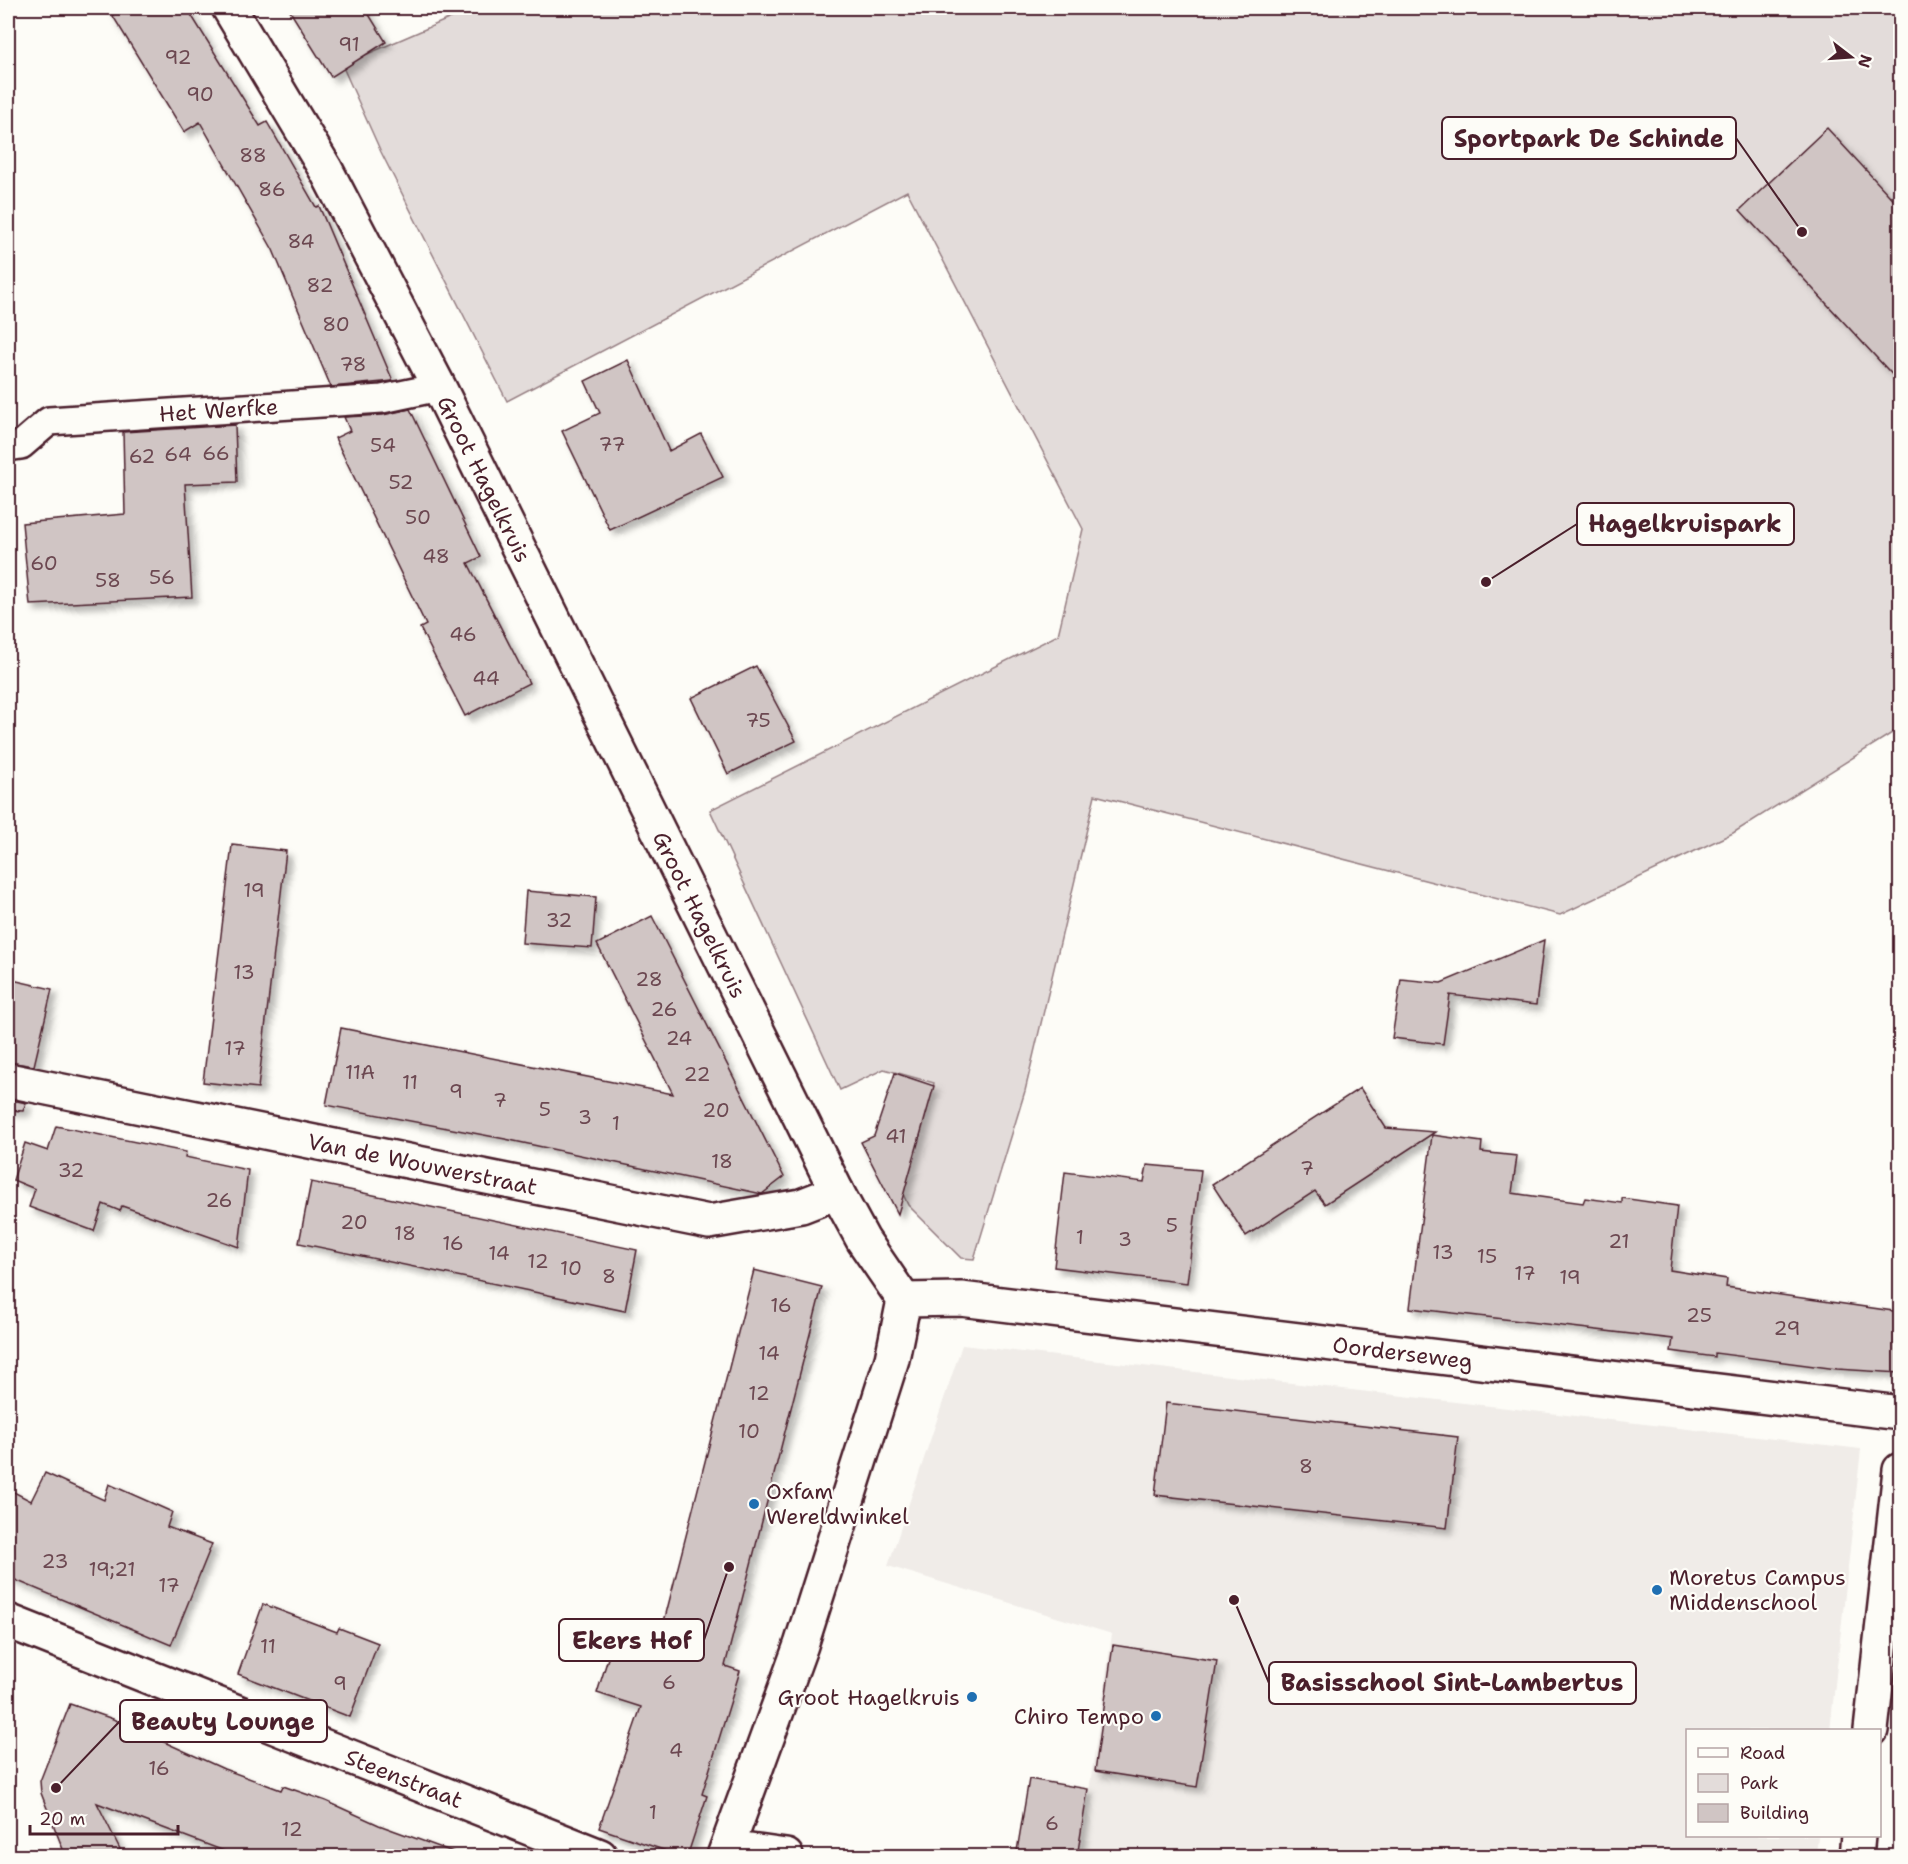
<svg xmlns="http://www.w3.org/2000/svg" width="1908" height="1864" viewBox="0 0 1908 1864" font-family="'Shantell Sans',sans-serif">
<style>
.built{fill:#f0ece8}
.green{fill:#e3dcda;stroke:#967e82;stroke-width:1.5}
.building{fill:#d0c5c4;stroke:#4a1f2b;stroke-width:1.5;filter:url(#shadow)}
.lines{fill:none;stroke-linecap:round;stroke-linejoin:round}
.lane-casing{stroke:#4a1f2b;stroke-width:32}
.street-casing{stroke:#4a1f2b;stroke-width:38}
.lane{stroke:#fdfcf7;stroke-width:27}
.street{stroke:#fdfcf7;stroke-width:33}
.poi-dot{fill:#1f6fb2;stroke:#fdfcf7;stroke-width:2}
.labels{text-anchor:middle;stroke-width:4.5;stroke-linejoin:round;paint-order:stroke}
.number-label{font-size:20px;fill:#6c4851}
.street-label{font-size:22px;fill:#4a1f2b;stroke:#fdfcf7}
.poi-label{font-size:22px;fill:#4a1f2b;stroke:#fdfcf7;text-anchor:start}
.leader{fill:none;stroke:#4a1f2b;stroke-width:2}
.callout-dot{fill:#4a1f2b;stroke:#fdfcf7;stroke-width:2}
.callout{fill:#fdfcf7;stroke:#4a1f2b;stroke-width:2}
.callout-label{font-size:24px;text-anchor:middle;font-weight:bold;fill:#4a1f2b}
</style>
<defs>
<filter id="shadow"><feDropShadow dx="5.5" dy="5.5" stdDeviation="3" flood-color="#0004"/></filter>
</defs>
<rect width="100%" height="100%" fill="#fdfcf7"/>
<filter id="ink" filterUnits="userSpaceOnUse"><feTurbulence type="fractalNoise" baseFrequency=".0167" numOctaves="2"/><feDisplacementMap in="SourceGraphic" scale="12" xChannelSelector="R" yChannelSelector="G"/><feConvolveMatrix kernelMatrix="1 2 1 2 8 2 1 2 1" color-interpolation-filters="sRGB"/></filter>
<g filter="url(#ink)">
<!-- built -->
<path class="built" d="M 962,1345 L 1861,1449 L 1830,1730 L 1688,1730 L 1688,1836 L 1818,1836 L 1816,1856 L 1111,1856 L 1080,1852 L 1112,1634 L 888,1566 Z"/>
<!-- green -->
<path class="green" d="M 458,8 L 1900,8 L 1900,728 L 1733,833 L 1560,915 L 1095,795 L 1025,1091 L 974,1259 L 961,1258 L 908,1205 L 903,1194 L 934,1083 L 884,1069 L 840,1090 L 710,810 L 1058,635 L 1083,529 L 907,191 L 507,401 L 381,152 L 342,65 L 460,14 Z"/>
<!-- building -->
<g class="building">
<path d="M 108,8 L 187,8 L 260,126 L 267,122 L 316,207 L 319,206 L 393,381 L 331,387 L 273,250 L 200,122 L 184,132 Z"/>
<path d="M 288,8 L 365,8 L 386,42 L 331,77 Z"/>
<path d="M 1827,128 L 1900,207 L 1900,383 L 1740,210 Z"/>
<path d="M 628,360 L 669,451 L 701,434 L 723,477 L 610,530 L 562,431 L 600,413 L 585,381 Z"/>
<path d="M 410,409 L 481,557 L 468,563 L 529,683 L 465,716 L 420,628 L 426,625 L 335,438 L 350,431 L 344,417 L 383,415 Z"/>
<path d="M 235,425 L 237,482 L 185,484 L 192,597 L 30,605 L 22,523 L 125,514 L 123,432 Z"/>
<path d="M 756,666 L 796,741 L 728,774 L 691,698 Z"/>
<path d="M 232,845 L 286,851 L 258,1088 L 203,1082 Z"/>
<path d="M 526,891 L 596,897 L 592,948 L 522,943 Z"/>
<path d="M 652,916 L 784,1177 L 762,1194 L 505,1139 L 326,1105 L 341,1028 L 673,1094 L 597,944 Z"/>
<path d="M 1544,940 L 1536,1005 L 1450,995 L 1443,1044 L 1392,1038 L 1401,979 L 1441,983 Z"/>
<path d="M 8,979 L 52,989 L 34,1066 L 8,1062 Z"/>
<path d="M 895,1073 L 934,1086 L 898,1214 L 861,1142 L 874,1136 Z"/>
<path d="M 1360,1088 L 1386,1128 L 1435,1132 L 1325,1204 L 1315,1191 L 1246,1236 L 1212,1184 Z"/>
<path d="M 8,1099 L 26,1103 L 23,1111 L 8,1110 Z"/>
<path d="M 56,1126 L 186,1152 L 185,1157 L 248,1170 L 239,1247 L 122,1206 L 120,1211 L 103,1204 L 94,1231 L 29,1207 L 35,1189 L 13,1180 L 25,1143 L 48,1151 Z"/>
<path d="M 1432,1135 L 1482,1142 L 1481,1152 L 1517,1156 L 1512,1193 L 1583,1203 L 1585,1198 L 1622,1203 L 1622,1198 L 1677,1206 L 1670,1270 L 1727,1279 L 1726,1287 L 1900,1312 L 1900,1373 L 1837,1369 L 1715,1353 L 1715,1357 L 1671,1351 L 1673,1339 L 1410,1308 Z"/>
<path d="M 1147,1165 L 1201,1170 L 1187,1283 L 1054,1267 L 1065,1172 L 1144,1182 Z"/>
<path d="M 311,1182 L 637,1250 L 625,1311 L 299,1243 Z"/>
<path d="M 754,1270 L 822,1287 L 725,1666 L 740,1671 L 702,1794 L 707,1796 L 687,1857 L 684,1857 L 599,1828 L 641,1707 L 597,1693 L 615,1636 L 657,1649 Z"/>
<path d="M 1166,1403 L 1458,1437 L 1447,1528 L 1155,1495 Z"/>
<path d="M 45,1473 L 104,1500 L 109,1484 L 172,1512 L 167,1527 L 212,1544 L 171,1645 L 8,1577 L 8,1489 L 31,1501 Z"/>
<path d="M 263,1604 L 337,1632 L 339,1628 L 378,1643 L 350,1717 L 238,1674 Z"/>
<path d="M 1113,1645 L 1217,1661 L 1197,1787 L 1095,1771 Z"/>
<path d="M 70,1704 L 113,1719 L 224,1769 L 281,1790 L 283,1786 L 326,1801 L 379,1825 L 453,1852 L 452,1857 L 240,1857 L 97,1803 L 124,1857 L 66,1857 L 41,1793 L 40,1781 Z"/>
<path d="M 1029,1779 L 1088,1789 L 1077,1857 L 1016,1857 Z"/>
</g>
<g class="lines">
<defs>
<g id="lane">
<path id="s1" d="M 8,447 L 21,445 L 49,421 L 382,399 L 439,387"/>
</g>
<g id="street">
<path id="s2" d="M 229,8 L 326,170 L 439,387 L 837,1192 L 863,1240 L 904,1300 L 892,1359 L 801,1645 L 724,1856"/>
<path id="s3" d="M 8,1080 L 709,1222 L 801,1206 L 837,1192"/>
<path id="s4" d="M 904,1300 L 961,1299 L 1900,1413"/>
<path id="s5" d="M 8,1621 L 600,1856"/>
<path d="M 1871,1730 L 1900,1470"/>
<path d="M 728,1848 L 786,1856"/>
<path d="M 1856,1856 L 1858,1836"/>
</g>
</defs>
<!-- lane casing -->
<use href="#lane" class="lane-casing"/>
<!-- street casing -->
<use href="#street" class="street-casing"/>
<!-- lane -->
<use href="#lane" class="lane"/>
<!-- street -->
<use href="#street" class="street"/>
</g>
</g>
<!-- markers -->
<g class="poi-dot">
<circle cx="754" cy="1504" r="6"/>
<circle cx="1657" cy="1590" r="6"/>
<circle cx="972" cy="1697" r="6"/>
<circle cx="1156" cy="1716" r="6"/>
</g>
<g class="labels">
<!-- number labels -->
<g class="number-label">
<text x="349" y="51">91</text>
<text x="178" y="64">92</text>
<text x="200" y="101">90</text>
<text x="253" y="162">88</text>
<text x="272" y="196">86</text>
<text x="301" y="248">84</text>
<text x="320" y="292">82</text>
<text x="336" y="331">80</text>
<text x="353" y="371">78</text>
<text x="612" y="451">77</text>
<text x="383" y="452">54</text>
<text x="216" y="460">66</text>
<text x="178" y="461">64</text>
<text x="142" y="463">62</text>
<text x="401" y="489">52</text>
<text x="418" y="524">50</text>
<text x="436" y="563">48</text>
<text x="44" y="570">60</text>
<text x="162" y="584">56</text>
<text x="108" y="587">58</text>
<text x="463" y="641">46</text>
<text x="486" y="685">44</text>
<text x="758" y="727">75</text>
<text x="254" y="897">19</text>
<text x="559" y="927">32</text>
<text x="244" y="979">13</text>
<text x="649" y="986">28</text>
<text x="664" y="1016">26</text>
<text x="679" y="1045">24</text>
<text x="235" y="1055">17</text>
<text x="360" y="1079">11A</text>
<text x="697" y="1081">22</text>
<text x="410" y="1089">11</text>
<text x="456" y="1098">9</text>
<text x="500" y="1107">7</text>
<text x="545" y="1116">5</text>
<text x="716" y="1117">20</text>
<text x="585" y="1124">3</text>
<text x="616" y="1130">1</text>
<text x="896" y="1143">41</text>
<text x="722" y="1168">18</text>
<text x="1307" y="1175">7</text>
<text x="71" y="1177">32</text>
<text x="219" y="1207">26</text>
<text x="354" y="1229">20</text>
<text x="1172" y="1232">5</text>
<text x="405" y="1240">18</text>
<text x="1080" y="1244">1</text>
<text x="1125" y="1246">3</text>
<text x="1619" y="1248">21</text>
<text x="453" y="1250">16</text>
<text x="1443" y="1259">13</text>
<text x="499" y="1260">14</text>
<text x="1487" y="1263">15</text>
<text x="538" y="1268">12</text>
<text x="571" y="1275">10</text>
<text x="1525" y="1280">17</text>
<text x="609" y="1283">8</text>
<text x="1570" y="1284">19</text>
<text x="781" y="1312">16</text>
<text x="1699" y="1322">25</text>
<text x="1787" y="1335">29</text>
<text x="769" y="1360">14</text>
<text x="759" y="1400">12</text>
<text x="749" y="1438">10</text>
<text x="1306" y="1473">8</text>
<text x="55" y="1568">23</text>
<text x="112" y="1576">19;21</text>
<text x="169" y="1592">17</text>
<text x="268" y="1653">11</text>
<text x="669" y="1689">6</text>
<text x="340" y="1690">9</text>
<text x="676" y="1757">4</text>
<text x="159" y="1775">16</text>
<text x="653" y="1819">1</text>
<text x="1052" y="1830">6</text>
<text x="292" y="1836">12</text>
</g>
<!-- street labels -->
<g class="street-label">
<text dy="8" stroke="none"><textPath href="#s1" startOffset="220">Het Werfke</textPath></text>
<text dy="8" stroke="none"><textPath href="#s2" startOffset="536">Groot Hagelkruis</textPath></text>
<text dy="8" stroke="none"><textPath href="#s2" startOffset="1022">Groot Hagelkruis</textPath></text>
<text dy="8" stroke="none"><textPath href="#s3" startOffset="423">Van de Wouwerstraat</textPath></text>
<text dy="8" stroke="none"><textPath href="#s4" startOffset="502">Oorderseweg</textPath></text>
<text dy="8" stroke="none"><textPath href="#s5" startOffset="426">Steenstraat</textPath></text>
</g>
<!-- poi labels -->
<g class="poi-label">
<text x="766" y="1499">Oxfam<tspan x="766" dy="25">Wereldwinkel</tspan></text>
<text x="1669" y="1585">Moretus Campus<tspan x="1669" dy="25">Middenschool</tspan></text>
<text x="960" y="1705" text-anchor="end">Groot Hagelkruis</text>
<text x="1144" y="1724" text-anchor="end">Chiro Tempo</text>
</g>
</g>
<!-- callouts -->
<path class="leader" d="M1802 232L1736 138M1486 582L1577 524M729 1567L704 1640M1234 1600L1269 1683M56 1788L120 1721"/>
<g class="callout-dot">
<circle cx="1802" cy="232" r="6"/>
<circle cx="1486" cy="582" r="6"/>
<circle cx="729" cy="1567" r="6"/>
<circle cx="1234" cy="1600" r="6"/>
<circle cx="56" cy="1788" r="6"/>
</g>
<g class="callout">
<rect x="1442" y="117" width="294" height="42" rx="6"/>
<rect x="1577" y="503" width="217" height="42" rx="6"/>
<rect x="559" y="1619" width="145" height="42" rx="6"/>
<rect x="1269" y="1662" width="367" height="42" rx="6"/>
<rect x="120" y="1700" width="207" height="42" rx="6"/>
</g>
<g class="callout-label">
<text x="1589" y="147">Sportpark De Schinde</text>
<text x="1685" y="532">Hagelkruispark</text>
<text x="632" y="1649">Ekers Hof</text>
<text x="1452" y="1691">Basisschool Sint-Lambertus</text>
<text x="223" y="1730">Beauty Lounge</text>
</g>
<!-- margin -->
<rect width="1908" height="1864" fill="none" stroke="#fdfcf7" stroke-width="30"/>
<rect x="15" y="15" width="1878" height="1834" fill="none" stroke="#4a1f2b" stroke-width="2" filter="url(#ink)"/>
<!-- legend -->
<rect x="1686" y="1729" width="195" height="108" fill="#fdfcf7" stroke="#b5a4a5" stroke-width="1.5"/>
<rect x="1698" y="1748" width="30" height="9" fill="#fdfcf7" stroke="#b5a4a5" stroke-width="1.5"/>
<text x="1740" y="1759" font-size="18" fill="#4a1f2b">Road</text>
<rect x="1698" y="1774" width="30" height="18" fill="#e3dcda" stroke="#b5a4a5" stroke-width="1.5"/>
<text x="1740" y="1789" font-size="18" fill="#4a1f2b">Park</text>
<rect x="1698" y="1804" width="30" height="18" fill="#d0c5c4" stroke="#b5a4a5" stroke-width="1.5"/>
<text x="1740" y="1819" font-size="18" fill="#4a1f2b">Building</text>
<!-- north arrow -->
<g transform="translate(1851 57) rotate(107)" stroke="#fdfcf7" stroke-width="4.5" paint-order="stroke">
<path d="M0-4.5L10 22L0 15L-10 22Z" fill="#4a1f2b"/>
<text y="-9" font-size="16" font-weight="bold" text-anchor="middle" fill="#4a1f2b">N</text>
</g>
<!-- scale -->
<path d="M30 1825v9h148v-9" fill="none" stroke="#4a1f2b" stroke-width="3"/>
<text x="39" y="1825" font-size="18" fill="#4a1f2b" stroke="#fdfcf7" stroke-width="4.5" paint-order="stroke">20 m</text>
</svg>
